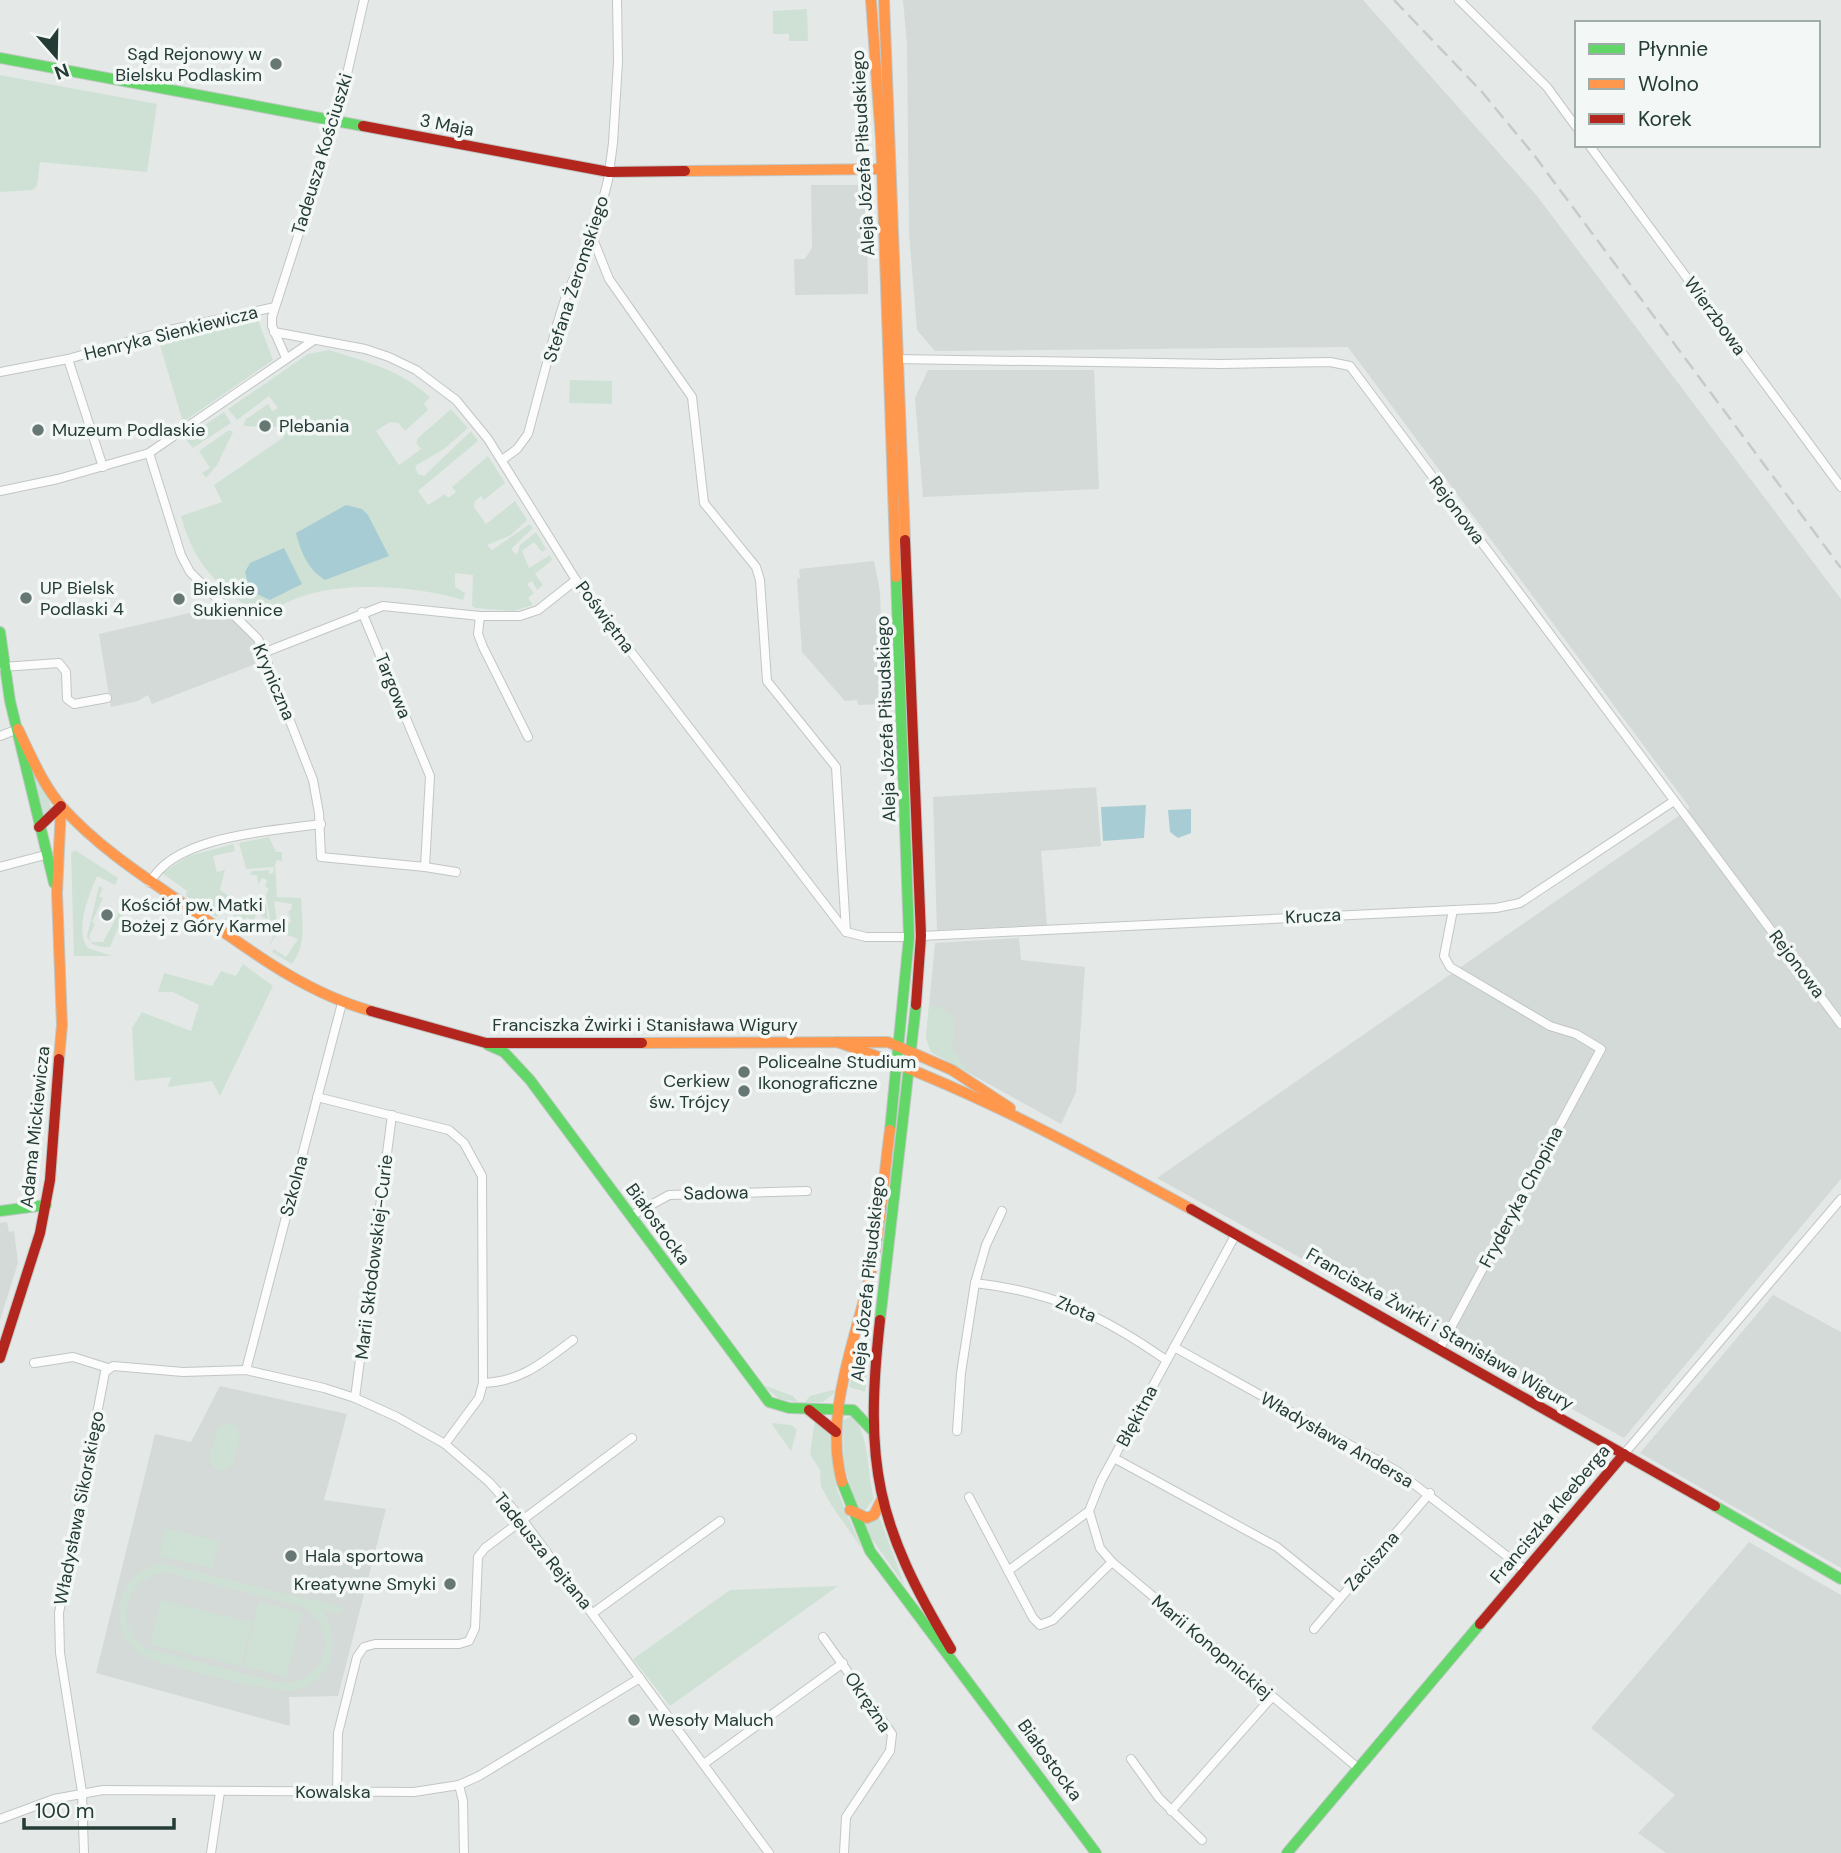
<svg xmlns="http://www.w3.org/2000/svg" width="1841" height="1853" viewBox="0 0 1841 1853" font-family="'DM Sans',sans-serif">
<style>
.built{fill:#d3dad7}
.green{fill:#cfe1d5;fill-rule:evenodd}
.water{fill:#a8ccd4}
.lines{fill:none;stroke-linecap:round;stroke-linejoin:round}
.street-casing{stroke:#c1c6c4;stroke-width:10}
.fast-casing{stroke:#c0c7c4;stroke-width:12}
.slow-casing{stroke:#c0c7c4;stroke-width:12}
.jam-casing{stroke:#c0c7c4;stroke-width:12}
.street{stroke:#fbfcfb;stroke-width:8}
.fast{stroke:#63d668;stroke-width:10}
.slow{stroke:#ff974d;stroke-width:10}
.jam{stroke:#b3261e;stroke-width:10}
.rail{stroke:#c7cac9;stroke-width:2.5;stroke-dasharray:14 7;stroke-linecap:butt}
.poi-dot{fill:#677874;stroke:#f3f8f6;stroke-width:2.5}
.labels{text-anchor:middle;stroke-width:7;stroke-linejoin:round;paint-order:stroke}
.poi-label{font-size:18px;fill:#243b36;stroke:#f3f8f6;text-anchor:start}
.street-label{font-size:18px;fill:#243b36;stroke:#f3f8f6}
</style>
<rect width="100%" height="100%" fill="#e4e9e7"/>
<!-- built -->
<g class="built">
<path d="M 903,0 L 1363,0 L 1537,196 L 1841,599 L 1841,1179 L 1624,1438 L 1157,1178 L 1690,808 L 1348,347 L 935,351 L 917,330 L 909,233 L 907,44 Z"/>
<path d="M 811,185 L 858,185 L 867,193 L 868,294 L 795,295 L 794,259 L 805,259 L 812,248 Z"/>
<path d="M 928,370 L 1094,370 L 1099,489 L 923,497 L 915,398 Z"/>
<path d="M 874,561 L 880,592 L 884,704 L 858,705 L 857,700 L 845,701 L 802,652 L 797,579 L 800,578 L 799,569 Z"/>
<path d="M 224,605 L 251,630 L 266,660 L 152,704 L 148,695 L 138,701 L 111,707 L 99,634 Z"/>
<path d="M 1096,787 L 1101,846 L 1041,851 L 1047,925 L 937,930 L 933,797 Z"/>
<path d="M 1019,938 L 1021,960 L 1085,967 L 1076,1092 L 1061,1124 L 931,1052 L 926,1038 L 935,943 Z"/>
<path d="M 7,1222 L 9,1232 L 14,1231 L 18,1263 L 0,1320 L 0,1223 Z"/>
<path d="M 1773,1295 L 1841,1332 L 1841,1568 L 1640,1453 Z"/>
<path d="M 220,1386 L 347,1414 L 324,1500 L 386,1509 L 338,1696 L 289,1697 L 290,1726 L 96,1673 L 155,1434 L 191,1442 Z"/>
<path d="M 1749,1542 L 1841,1595 L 1841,1853 L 1666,1853 L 1638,1833 L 1675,1795 L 1591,1728 Z"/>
</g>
<!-- green -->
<g class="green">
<path d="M 807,9 L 808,41 L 789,41 L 789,34 L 773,34 L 773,11 Z"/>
<path d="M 0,75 L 157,104 L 147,172 L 40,162 L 37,186 L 33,190 L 0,192 Z"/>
<path d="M 257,317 L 273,360 L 183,422 L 158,339 Z"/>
<path d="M 329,350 C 369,363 397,368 430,397 L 424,404 L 428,410 L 405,431 L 398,423 L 390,422 L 376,431 L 399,465 L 421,449 L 416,443 L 418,438 L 451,409 L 468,428 L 444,449 L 415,466 L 418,474 L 424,476 L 471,431 L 478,441 L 418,491 L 428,505 L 445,494 L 448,498 L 456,492 L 452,487 L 488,456 L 505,483 L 484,500 L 481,496 L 475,501 L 474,507 L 486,524 L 515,501 L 527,520 L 511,535 L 487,545 L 492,550 L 530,524 L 533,528 L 511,549 L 517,555 L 520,545 L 536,532 L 546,549 L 542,552 L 534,542 L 522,551 L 529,568 L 550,555 L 552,560 L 535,574 L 543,585 L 537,590 L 532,581 L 527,584 L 534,593 L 528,598 L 533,605 L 513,611 L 475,608 L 472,606 L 473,575 L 455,573 L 455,587 L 465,593 L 463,600 C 422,587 357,582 314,593 C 295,597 277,608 259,615 C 217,585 195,567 181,516 L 222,502 L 214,485 L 284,437 L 277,427 L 243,426 L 246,419 L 268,404 L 272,411 L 278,408 L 269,396 L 237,420 L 228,409 L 308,354 Z"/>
<path d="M 570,380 L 612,381 L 612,404 L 569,403 Z"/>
<path d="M 224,412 L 231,423 L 193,448 L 185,438 Z"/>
<path d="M 229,430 L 233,432 L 217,465 L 206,478 L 202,473 L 210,468 L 199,451 Z"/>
<path d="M 31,769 L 49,800 L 51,809 L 41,816 Z"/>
<path d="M 269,837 L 276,852 L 282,852 L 282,861 L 277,860 L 275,864 L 277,897 L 301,898 C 302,922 307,944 292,964 L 272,952 L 274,949 L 286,957 L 298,939 L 282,933 L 291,921 L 288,911 L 291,910 L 292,904 L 274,901 L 278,932 L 267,949 L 276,931 L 271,927 L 266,895 L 269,888 L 265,887 L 267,880 L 262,878 L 258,885 L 257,875 L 250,875 L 252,871 L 269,870 L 269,874 L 273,873 L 274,867 L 246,869 L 239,843 Z"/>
<path d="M 233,844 L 235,851 L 213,856 L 217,872 L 225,870 L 220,890 L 229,896 L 217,917 L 213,915 L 216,910 L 213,908 L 210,913 L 199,905 L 202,900 L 198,899 L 196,903 L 186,896 L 187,891 L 162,873 L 189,856 Z"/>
<path d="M 75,850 L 118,878 L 115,885 L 97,876 C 89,895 74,930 88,948 L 112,956 L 74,956 L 71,853 Z"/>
<path d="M 99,886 L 103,888 L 99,896 L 103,898 L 92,922 L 95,924 L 89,936 L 91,942 L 103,942 L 122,907 L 126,909 L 110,947 C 98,947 92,947 87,936 Z"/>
<path d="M 244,896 L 266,905 L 268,920 L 257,913 L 254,919 L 255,924 L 247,917 L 243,923 L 250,928 L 245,935 L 224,919 L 233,917 L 241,905 L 239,901 L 248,904 L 248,901 L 240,900 Z"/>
<path d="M 243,964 L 273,986 L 220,1096 L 212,1081 L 168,1087 L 171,1077 L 135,1081 L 132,1028 L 142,1012 L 191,1031 L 199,1005 L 173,992 L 158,992 L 164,973 L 212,986 L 221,971 L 236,976 Z"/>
<path d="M 929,1006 L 941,1007 L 955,1020 L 952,1048 L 970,1073 L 931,1052 L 926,1038 Z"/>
<path d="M 875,1288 L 865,1392 L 849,1387 Z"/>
<path d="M 763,1385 L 793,1396 L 798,1402 L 779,1399 Z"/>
<path d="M 833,1390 L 837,1391 L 823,1402 L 805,1402 L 810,1396 Z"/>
<path d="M 852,1415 C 870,1436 867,1472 874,1499 L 865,1510 L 856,1508 L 844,1464 L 843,1421 Z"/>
<path d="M 815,1419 L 829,1433 L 837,1490 L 862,1549 L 830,1503 L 821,1486 L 820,1470 L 810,1454 Z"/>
<path d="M 227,1422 L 236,1426 L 240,1436 L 232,1465 L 222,1471 L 213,1467 L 209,1458 L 217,1429 Z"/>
<path d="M 771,1423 L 792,1425 L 797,1430 L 791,1451 Z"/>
<path d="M 880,1519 L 905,1586 L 862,1525 Z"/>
<path d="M 166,1529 L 219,1541 L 212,1568 L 159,1556 Z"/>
<path d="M 162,1564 L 342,1607 L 340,1614 L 322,1610 C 342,1639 333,1683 294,1690 C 276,1694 154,1664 139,1653 C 121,1640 114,1616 122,1596 C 128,1578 144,1567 162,1564 ZM 165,1572 L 302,1606 C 343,1631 327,1683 280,1683 L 144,1648 C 113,1624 125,1577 165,1572 Z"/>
<path d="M 838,1586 L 670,1706 L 633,1659 L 730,1590 Z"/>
<path d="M 161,1600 L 252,1623 L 241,1666 L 150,1644 Z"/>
<path d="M 259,1602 L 302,1613 L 286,1677 L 243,1666 Z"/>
</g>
<!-- water -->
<g class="water">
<path d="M 346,505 L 362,509 L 368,515 L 389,556 L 325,580 C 307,569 301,552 296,533 Z"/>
<path d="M 284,548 L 302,584 L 270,600 L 250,591 L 245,572 L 250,563 Z"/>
<path d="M 1146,805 L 1144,838 L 1103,841 L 1101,807 Z"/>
<path d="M 1191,809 L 1191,833 L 1178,838 L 1170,832 L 1168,810 Z"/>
</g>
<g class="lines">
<defs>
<g id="street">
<path d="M 1459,0 L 1547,87 L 1577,128"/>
<path d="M 1589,145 L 1841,487"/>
<path d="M 593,239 L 609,279 L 692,397 L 704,503 L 756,567 L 760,580 L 767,681 L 836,767 L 846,932"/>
<path d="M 274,332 L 365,349 L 389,357 L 416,370 L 456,400 L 488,439 L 576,580 L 846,932 L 866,937 L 909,937"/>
<path d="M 286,358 L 272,326 L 272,317 L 339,109 L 364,0"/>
<path d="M 68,359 L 165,331 L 275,307"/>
<path d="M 895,359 L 1222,364 L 1330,362 L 1350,366 L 1841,1024"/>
<path d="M 0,372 L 68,359 L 103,467"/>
<path d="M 149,453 L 181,555 L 190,572 L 258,639 L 313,780 L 319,813 L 321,857 L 425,867 L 430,776 L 362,612"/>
<path d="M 502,460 L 517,449 L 528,434 L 557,325 L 567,293 L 593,239 L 608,180 L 613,143 L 618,62 L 617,0"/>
<path d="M 0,491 L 58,479 L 149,453 L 314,340"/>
<path d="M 480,616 L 478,634 L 483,647 L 528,737"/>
<path d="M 263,653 L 383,606 L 480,616 L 520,616 L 538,610 L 576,580"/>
<path d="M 3,667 L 59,663 L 66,672 L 67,699 L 74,704 L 107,698"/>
<path d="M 0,736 L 18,729"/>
<path d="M 0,867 L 45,855"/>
<path d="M 425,867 L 456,872"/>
<path d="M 150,883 C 174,835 273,831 321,824"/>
<path d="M 921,936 L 1496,908 L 1520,903 L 1674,801"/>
<path d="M 317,1097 L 449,1130 L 464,1143 L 482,1176 L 483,1383 L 479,1398 L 445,1444"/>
<path d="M 631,1216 L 669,1195 L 807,1191"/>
<path d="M 975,1283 L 986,1245 L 1002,1211"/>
<path d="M 1441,1346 L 1601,1049 L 1576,1034 L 1550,1026 L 1450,967 L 1444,956 L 1453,910"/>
<path d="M 1174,1347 L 1397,1471 L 1525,1570"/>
<path d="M 34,1363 L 73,1357 L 108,1368"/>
<path d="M 246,1370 L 342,1003"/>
<path d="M 483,1383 C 521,1382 543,1362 573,1340"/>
<path d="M 355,1398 L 392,1115"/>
<path d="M 957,1431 L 961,1373 L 975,1283 C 1053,1292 1103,1316 1166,1360"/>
<path d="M 1624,1454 L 1841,1199"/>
<path d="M 1114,1458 L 1277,1547 L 1340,1598"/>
<path d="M 969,1497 L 1033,1618 L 1040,1625 L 1053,1620 L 1112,1562"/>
<path d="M 1089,1511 L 1100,1548 L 1112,1562 L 1358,1768"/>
<path d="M 1008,1571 L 1089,1511 L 1101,1481 L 1236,1234"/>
<path d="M 593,1613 L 720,1521"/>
<path d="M 1314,1629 L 1430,1493"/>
<path d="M 823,1637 L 892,1734 L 890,1751 L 846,1817 L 844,1853"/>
<path d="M 1131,1759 L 1159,1798 L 1202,1840"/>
<path d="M 705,1763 L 843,1663"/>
<path d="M 459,1785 L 463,1801 L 464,1853"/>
<path d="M 337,1791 L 338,1733 L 357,1657 L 364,1647 L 375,1644 L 459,1644 L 469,1641 L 475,1628 L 478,1557 L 485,1548 L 632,1438"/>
<path d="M 1171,1811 L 1272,1697"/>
<path d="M 0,1819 L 54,1799 L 103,1790 L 414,1792 L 459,1785 L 479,1776 L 640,1678"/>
<path d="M 84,1853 L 82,1792 L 60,1653 L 59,1613 L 105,1372 L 113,1366 L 183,1372 L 246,1370 L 324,1388 L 355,1398 L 397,1417 L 445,1444 L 489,1482 L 522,1519 L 769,1853"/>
<path d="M 211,1853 L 220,1792"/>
</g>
<g id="fast">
<path d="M 0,58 L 363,126"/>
<path d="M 0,632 L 10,701 L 54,883"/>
<path d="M 488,1045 L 504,1052 L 530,1080 L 769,1402 L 789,1408 L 853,1410 L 872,1430"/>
<path d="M 890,1130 L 909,937 L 896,577"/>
<path d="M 0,1211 L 46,1205"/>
<path d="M 880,1320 L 916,1005"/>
<path d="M 842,1482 L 870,1551 L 1096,1853"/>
<path d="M 1715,1506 L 1841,1579"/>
<path d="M 1287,1853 L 1480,1624"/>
</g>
<g id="slow">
<path d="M 871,0 L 881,140 L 896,577"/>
<path d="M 884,0 L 905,540"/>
<path d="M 685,171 L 889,169"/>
<path d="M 18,729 C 31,756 43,785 62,807 C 100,849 146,878 191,909 C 248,949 303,992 371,1011"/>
<path d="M 837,1042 C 962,1084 1076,1146 1191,1209"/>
<path d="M 642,1043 L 888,1042 L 952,1070 L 1010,1108"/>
<path d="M 59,1059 L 62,1025 L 57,893 L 61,806"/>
<path d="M 842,1482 C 822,1408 861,1329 874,1257 C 882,1215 884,1172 890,1130"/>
<path d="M 850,1510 L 867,1518 L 874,1515 L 881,1501"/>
</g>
<g id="jam">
<path d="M 363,126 L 609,172 L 685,171"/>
<path d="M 905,540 L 921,936 L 916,1005"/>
<path d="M 39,827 L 61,806"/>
<path d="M 371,1011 L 486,1043 L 642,1043"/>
<path d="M 1191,1209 L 1715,1506"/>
<path d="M 880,1320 C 864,1465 876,1524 951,1649"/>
<path d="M 0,1358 L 40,1233 L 50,1180 L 59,1059"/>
<path d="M 809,1410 L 836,1432"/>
<path d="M 1480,1624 L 1624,1454"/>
</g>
</defs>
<!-- street casing -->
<use href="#street" class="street-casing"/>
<!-- fast casing -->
<use href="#fast" class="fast-casing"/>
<!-- slow casing -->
<use href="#slow" class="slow-casing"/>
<!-- jam casing -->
<use href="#jam" class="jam-casing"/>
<!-- street -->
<use href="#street" class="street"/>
<!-- fast -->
<use href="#fast" class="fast"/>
<!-- slow -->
<use href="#slow" class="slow"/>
<!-- jam -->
<use href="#jam" class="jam"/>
<!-- rail -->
<path class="rail" d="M 1394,0 L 1482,92 L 1534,155 L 1841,568"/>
</g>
<!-- markers -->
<g class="poi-dot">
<circle cx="276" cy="64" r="7"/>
<circle cx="265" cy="426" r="7"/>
<circle cx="38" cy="430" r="7"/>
<circle cx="26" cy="598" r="7"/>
<circle cx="179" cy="599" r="7"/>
<circle cx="107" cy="915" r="7"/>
<circle cx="744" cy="1072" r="7"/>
<circle cx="744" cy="1091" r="7"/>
<circle cx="291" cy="1556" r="7"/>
<circle cx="450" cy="1584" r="7"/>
<circle cx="634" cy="1720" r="7"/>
</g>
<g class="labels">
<!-- poi labels -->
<g class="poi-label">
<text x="262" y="60" text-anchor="end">Sąd Rejonowy w<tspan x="262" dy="21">Bielsku Podlaskim</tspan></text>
<text x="279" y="432">Plebania</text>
<text x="52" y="436">Muzeum Podlaskie</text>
<text x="40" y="594">UP Bielsk<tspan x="40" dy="21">Podlaski 4</tspan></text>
<text x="193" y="595">Bielskie<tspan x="193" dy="21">Sukiennice</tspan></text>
<text x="121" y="911">Kościół pw. Matki<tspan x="121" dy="21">Bożej z Góry Karmel</tspan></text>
<text x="758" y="1068">Policealne Studium<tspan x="758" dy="21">Ikonograficzne</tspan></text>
<text x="730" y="1087" text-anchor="end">Cerkiew<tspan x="730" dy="21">św. Trójcy</tspan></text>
<text x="305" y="1562">Hala sportowa</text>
<text x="436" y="1590" text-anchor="end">Kreatywne Smyki</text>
<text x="648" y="1726">Wesoły Maluch</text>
</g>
<!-- street labels -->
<g class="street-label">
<text transform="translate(447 125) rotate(11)" y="6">3 Maja</text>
<text transform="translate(863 153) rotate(-93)" y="6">Aleja Józefa Piłsudskiego</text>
<text transform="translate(322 154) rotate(-73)" y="6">Tadeusza Kościuszki</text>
<text transform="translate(576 279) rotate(-72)" y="6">Stefana Żeromskiego</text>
<text transform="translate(1715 316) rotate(54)" y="6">Wierzbowa</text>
<text transform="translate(171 333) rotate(-14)" y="6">Henryka Sienkiewicza</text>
<text transform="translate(1457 510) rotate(53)" y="6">Rejonowa</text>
<text transform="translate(605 617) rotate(53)" y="6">Poświętna</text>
<text transform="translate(274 682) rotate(67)" y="6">Kryniczna</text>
<text transform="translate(393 686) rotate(68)" y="6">Targowa</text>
<text transform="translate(886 719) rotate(-92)" y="6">Aleja Józefa Piłsudskiego</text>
<text transform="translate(1313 916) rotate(-3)" y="6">Krucza</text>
<text transform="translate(1797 964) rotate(53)" y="6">Rejonowa</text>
<text x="645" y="1031">Franciszka Żwirki i Stanisława Wigury</text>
<text transform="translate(35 1127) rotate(-84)" y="6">Adama Mickiewicza</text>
<text transform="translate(294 1186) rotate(-75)" y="6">Szkolna</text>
<text transform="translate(716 1193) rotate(-1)" y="6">Sadowa</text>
<text transform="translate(1521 1197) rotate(-62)" y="6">Fryderyka Chopina</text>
<text transform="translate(658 1224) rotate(54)" y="6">Białostocka</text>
<text transform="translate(374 1257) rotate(-83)" y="6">Marii Skłodowskiej-Curie</text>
<text transform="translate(868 1279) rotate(-84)" y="6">Aleja Józefa Piłsudskiego</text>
<text transform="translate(1076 1309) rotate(22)" y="6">Złota</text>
<text transform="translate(1440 1329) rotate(30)" y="6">Franciszka Żwirki i Stanisława Wigury</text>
<text transform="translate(1137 1416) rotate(-62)" y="6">Błękitna</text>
<text transform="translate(1337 1440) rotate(30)" y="6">Władysława Andersa</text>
<text transform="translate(79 1508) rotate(-79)" y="6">Władysława Sikorskiego</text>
<text transform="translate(1550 1514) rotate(-50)" y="6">Franciszka Kleeberga</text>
<text transform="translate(543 1551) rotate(51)" y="6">Tadeusza Rejtana</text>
<text transform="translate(1372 1561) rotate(-49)" y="6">Zaciszna</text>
<text transform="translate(1212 1647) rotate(40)" y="6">Marii Konopnickiej</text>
<text transform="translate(868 1702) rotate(56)" y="6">Okrężna</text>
<text transform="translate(1050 1760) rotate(54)" y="6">Białostocka</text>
<text x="333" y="1798">Kowalska</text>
</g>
</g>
<!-- legend -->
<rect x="1575" y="21" width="245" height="126" fill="#f3f8f6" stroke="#a0aca9" stroke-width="2"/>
<rect x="1589" y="44" width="35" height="10" fill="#63d668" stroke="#a0aca9" stroke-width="2"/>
<text x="1638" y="56" font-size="21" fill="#243b36">Płynnie</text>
<rect x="1589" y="79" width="35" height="10" fill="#ff974d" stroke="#a0aca9" stroke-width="2"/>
<text x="1638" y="91" font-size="21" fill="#243b36">Wolno</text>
<rect x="1589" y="114" width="35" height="10" fill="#b3261e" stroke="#a0aca9" stroke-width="2"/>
<text x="1638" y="126" font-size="21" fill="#243b36">Korek</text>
<!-- north arrow -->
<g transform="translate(56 56) rotate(160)" stroke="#f3f8f6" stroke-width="5" paint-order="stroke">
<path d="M0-5L12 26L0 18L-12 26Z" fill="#243b36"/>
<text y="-10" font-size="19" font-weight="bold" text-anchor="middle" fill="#243b36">N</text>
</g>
<!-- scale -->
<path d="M24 1818v10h150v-10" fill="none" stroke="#243b36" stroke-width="3.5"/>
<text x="35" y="1818" font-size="21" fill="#243b36" stroke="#f3f8f6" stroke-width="5" paint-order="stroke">100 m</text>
</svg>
